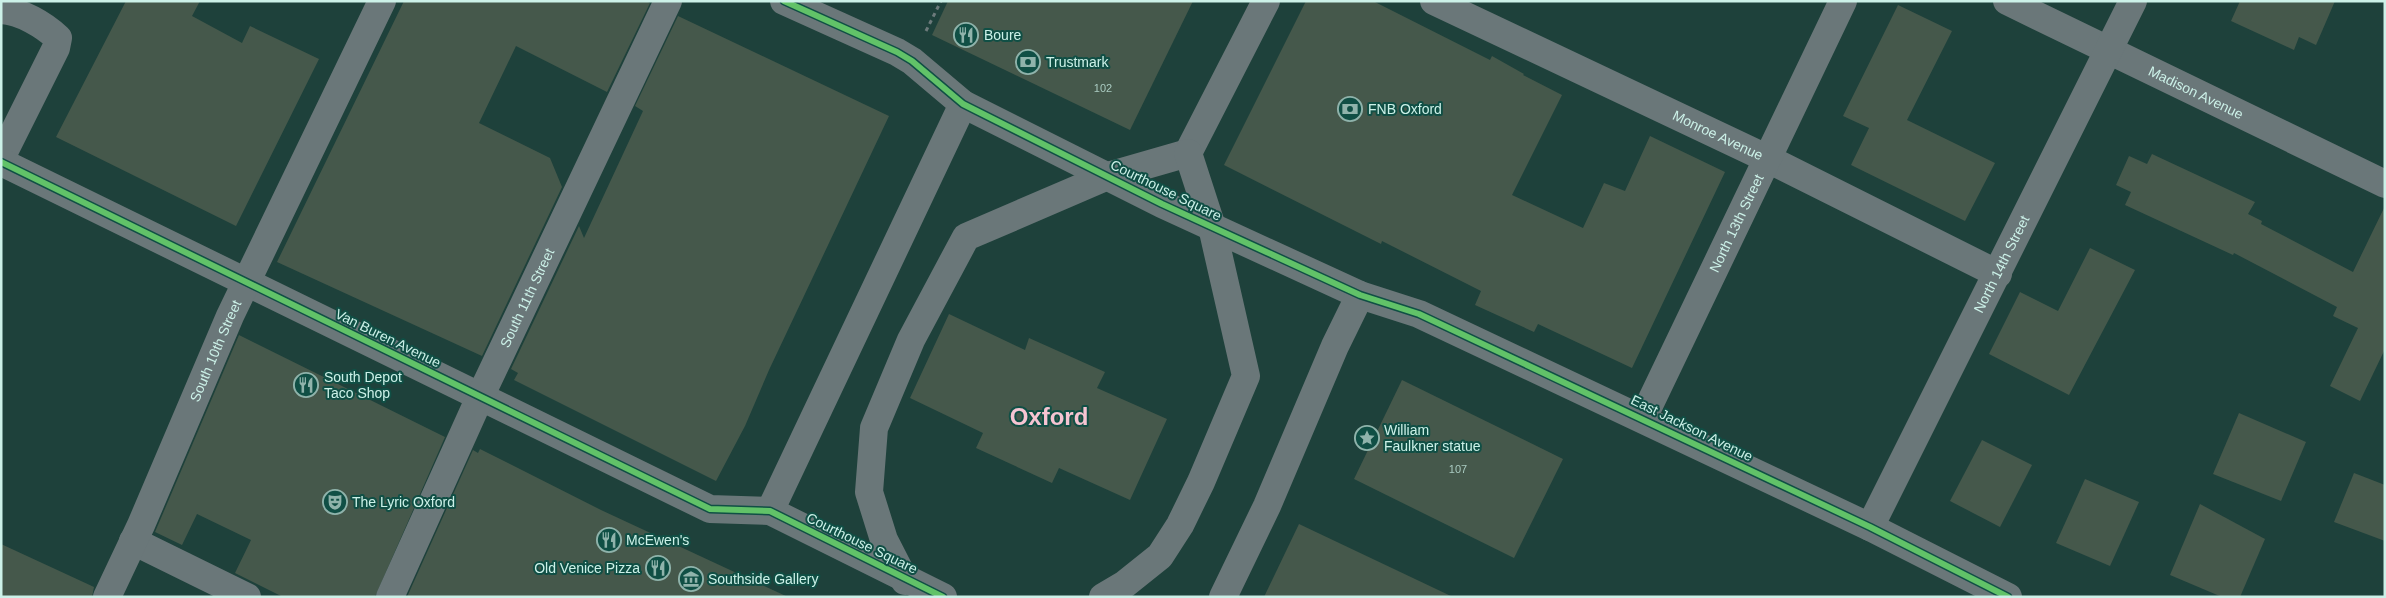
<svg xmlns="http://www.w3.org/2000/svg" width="2386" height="598" viewBox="0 0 2386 598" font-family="Arial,sans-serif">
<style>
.building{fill:#45584b}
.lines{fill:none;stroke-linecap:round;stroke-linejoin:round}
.path{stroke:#6c7a7b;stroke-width:3;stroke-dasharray:4 4;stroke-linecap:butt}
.minor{stroke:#6a7779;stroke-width:28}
.cycleway-casing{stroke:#104f45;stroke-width:9}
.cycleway{stroke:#61c268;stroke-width:6}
.labels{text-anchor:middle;stroke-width:4;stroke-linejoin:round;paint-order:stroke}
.number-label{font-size:11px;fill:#aacbc1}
.poi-label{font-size:14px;fill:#ccf1e8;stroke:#104f45;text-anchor:start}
.street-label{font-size:14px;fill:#ccf1e8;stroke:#104f45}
.town-label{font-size:24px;font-weight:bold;fill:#f6c4d2;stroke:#104f45}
</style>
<rect width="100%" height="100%" fill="#1e413b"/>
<!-- building -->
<g class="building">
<path d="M 126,1 L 200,1 L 192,16 L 242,43 L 250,26 L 319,59 L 236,226 L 56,137 Z"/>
<path d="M 404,1 L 646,1 L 650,3 L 607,92 L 516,46 L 479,123 L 550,158 L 562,187 L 482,356 L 277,262 Z"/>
<path d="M 948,1 L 1193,1 L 1130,130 L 932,35 Z"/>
<path d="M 1306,1 L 1373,1 L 1490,60 L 1492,56 L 1524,74 L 1523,75 L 1562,95 L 1512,195 L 1583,228 L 1604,183 L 1625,191 L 1650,136 L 1725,172 L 1632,368 L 1538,324 L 1534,332 L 1475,305 L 1481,291 L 1382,241 L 1381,244 L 1224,165 Z"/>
<path d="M 2240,1 L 2335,1 L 2316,45 L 2299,37 L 2294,50 L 2231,21 Z"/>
<path d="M 1898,5 L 1952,31 L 1907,120 L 1995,163 L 1965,221 L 1851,165 L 1869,128 L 1843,116 Z"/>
<path d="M 678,16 L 889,116 L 769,370 L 745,426 L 716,481 L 514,380 L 518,373 L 511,369 L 579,226 L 584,238 L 643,111 L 635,106 Z"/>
<path d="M 2152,154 L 2255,202 L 2248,214 L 2262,221 L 2261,224 L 2353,272 L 2385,206 L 2385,349 L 2360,401 L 2330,386 L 2358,328 L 2333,316 L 2337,307 L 2234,253 L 2233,255 L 2125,205 L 2131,192 L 2116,185 L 2129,156 L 2147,164 Z"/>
<path d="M 2090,248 L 2135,270 L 2069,395 L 1989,354 L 2020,292 L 2058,311 Z"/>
<path d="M 949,314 L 1025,350 L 1029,338 L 1105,372 L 1097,388 L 1167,419 L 1130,500 L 1059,468 L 1052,483 L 976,448 L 983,433 L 910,398 Z"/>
<path d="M 239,335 L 445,437 L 375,597 L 283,597 L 235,573 L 251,540 L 197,514 L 182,545 L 155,532 Z"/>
<path d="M 1402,380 L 1563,459 L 1514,558 L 1354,479 Z"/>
<path d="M 2239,413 L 2306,442 L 2281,501 L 2213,474 Z"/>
<path d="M 1982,440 L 2032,465 L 2000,527 L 1950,501 Z"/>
<path d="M 480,449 L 601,510 L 788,597 L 407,597 L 473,450 L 478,453 Z"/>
<path d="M 2354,473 L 2385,485 L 2385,541 L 2334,522 Z"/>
<path d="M 2085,479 L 2139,502 L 2110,566 L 2056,543 Z"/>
<path d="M 2200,504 L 2265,539 L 2240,597 L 2222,597 L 2170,575 Z"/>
<path d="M 1299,524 L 1453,597 L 1264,597 Z"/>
<path d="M 1,544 L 94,587 L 92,597 L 1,597 Z"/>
</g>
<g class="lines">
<!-- path -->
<path class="path" d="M 926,31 L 941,1"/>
<!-- minor -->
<g class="minor">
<path d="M 784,1 L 897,52 L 912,61 L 963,104 L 1162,204 L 1360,295 L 1419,314 L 1870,527 L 2008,597"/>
<path id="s1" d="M 1434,1 L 1766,158 L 1998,274"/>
<path id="s2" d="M 2007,1 L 2385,184"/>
<path d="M 1,10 C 21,11 44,25 58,38 L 56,48 L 1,158"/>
<path d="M 1188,153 L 1266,1"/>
<path d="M 1,162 L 710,509 L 770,511 L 943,597"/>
<path id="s3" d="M 1643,418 L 1843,1"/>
<path d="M 770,511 L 963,104"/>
<path id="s4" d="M 1870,527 L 2133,1"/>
<path d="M 133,541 L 247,597"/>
<path d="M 905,581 L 884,540 L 869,492 L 874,428 L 911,340 L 966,237 L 1108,176 L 1188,153"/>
<path id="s5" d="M 107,597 L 141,525 L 230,316 L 382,1"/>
<path id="s6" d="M 390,597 L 480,397 L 668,1"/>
<path d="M 1103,597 L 1125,584 L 1160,556 L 1180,525 L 1201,482 L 1246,376 L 1212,227 L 1188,153"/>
<path d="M 1223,597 L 1267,506 L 1335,346 L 1360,295"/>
</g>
<defs>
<g id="cycleway">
<path d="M 784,1 L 897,52 L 912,61 L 963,104 L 1162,204 L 1360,295 L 1419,314 L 1870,527 L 2008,597"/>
<path d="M 1,162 L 710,509 L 770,511 L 943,597"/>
</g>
</defs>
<!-- cycleway casing -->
<use href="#cycleway" class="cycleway-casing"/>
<!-- cycleway -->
<use href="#cycleway" class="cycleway"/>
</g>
<!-- icons -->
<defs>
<symbol id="restaurant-ring" viewBox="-11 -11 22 22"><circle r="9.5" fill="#104f45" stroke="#8fb3ab" stroke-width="1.5"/><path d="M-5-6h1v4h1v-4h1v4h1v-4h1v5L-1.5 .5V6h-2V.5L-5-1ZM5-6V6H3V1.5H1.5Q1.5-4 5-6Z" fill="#8fb3ab"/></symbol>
<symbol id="bank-ring" viewBox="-11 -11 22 22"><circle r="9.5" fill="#104f45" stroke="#8fb3ab" stroke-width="1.5"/><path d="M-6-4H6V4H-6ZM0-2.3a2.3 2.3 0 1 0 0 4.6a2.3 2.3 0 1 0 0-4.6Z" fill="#8fb3ab"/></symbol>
<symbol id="sight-ring" viewBox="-11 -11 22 22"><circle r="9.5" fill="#104f45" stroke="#8fb3ab" stroke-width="1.5"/><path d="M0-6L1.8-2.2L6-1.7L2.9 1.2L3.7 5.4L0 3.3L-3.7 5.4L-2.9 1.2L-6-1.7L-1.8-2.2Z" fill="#8fb3ab"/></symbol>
<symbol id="theatre-ring" viewBox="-11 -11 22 22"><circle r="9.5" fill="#104f45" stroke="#8fb3ab" stroke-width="1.5"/><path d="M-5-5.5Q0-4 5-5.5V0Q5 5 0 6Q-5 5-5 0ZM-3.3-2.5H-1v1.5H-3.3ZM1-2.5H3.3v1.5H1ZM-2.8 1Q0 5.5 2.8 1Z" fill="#8fb3ab"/></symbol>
<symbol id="museum-ring" viewBox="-11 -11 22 22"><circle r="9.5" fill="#104f45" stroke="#8fb3ab" stroke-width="1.5"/><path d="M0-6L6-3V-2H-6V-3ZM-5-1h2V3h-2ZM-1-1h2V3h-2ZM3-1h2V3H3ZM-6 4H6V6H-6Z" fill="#8fb3ab"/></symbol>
</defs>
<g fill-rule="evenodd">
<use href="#restaurant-ring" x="952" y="21" width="28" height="28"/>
<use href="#bank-ring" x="1014" y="48" width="28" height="28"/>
<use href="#bank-ring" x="1336" y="95" width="28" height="28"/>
<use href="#restaurant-ring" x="292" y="371" width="28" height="28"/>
<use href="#sight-ring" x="1353" y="424" width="28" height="28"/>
<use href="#theatre-ring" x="321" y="488" width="28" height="28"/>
<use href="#restaurant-ring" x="595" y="526" width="28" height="28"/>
<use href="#restaurant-ring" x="644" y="554" width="28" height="28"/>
<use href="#museum-ring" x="677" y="565" width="28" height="28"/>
</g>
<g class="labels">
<!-- number labels -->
<g class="number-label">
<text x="1103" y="92">102</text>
<text x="1458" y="473">107</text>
</g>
<!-- poi labels -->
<g class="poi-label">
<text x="984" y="40">Boure</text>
<text x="1046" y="67">Trustmark</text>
<text x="1368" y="114">FNB Oxford</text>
<text x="324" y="382">South Depot<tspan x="324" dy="16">Taco Shop</tspan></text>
<text x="1384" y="435">William<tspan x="1384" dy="16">Faulkner statue</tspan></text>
<text x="352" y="507">The Lyric Oxford</text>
<text x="626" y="545">McEwen's</text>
<text x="640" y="573" text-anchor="end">Old Venice Pizza</text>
<text x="708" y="584">Southside Gallery</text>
</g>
<!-- street labels -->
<g class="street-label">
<text dy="5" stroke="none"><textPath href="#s2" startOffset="210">Madison Avenue</textPath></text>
<text dy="5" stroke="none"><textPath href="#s1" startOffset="314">Monroe Avenue</textPath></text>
<text transform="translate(1166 190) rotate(26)" y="5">Courthouse Square</text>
<text dy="5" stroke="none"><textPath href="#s3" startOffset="216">North 13th Street</textPath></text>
<text dy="5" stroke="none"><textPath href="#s4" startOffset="294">North 14th Street</textPath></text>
<text dy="5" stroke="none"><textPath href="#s6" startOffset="329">South 11th Street</textPath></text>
<text transform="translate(388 338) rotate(26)" y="5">Van Buren Avenue</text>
<text dy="5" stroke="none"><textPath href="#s5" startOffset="269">South 10th Street</textPath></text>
<text transform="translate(1692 428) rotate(26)" y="5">East Jackson Avenue</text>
<text transform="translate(862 543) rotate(26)" y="5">Courthouse Square</text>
</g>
<!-- town labels -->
<g class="town-label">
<text x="1049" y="425">Oxford</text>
</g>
</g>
<!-- border -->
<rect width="2386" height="598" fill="none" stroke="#ccf1e8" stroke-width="5"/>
</svg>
